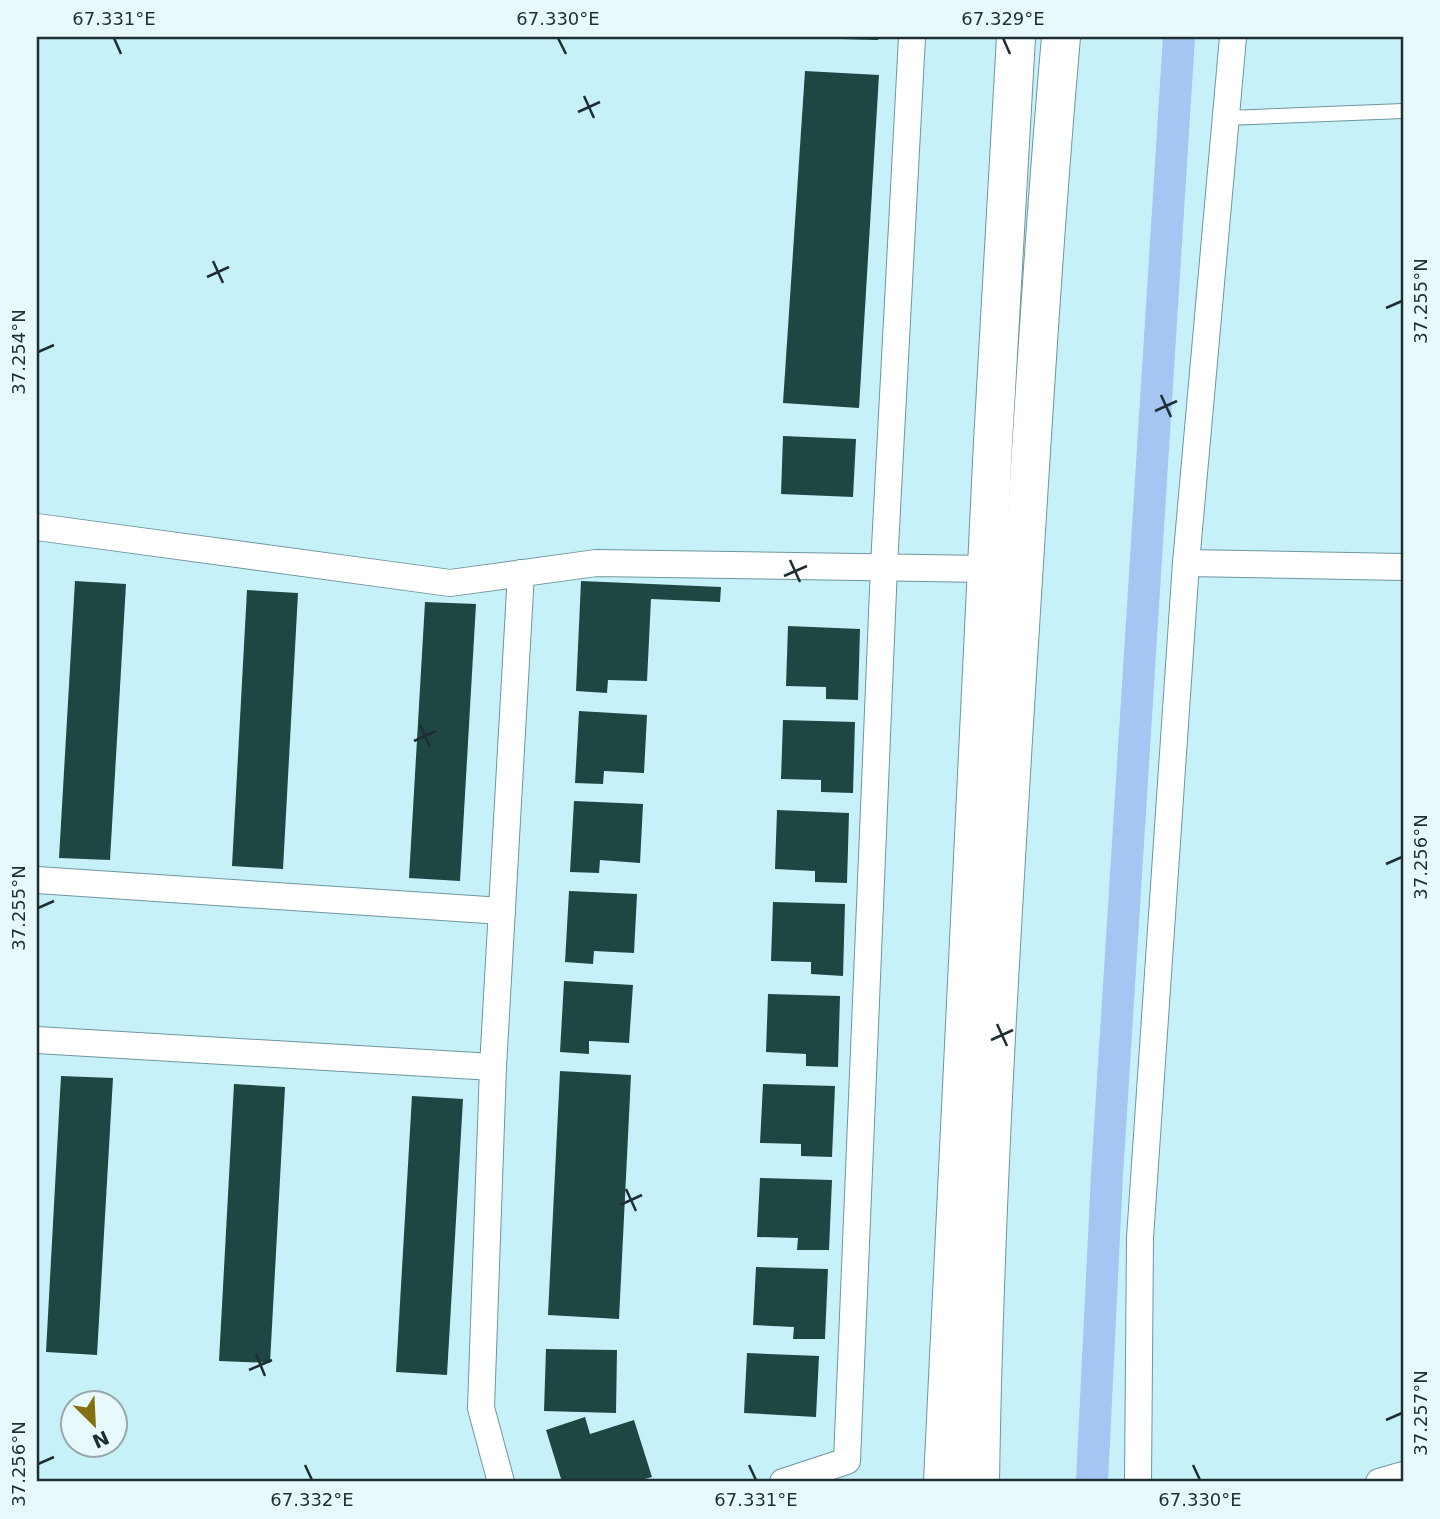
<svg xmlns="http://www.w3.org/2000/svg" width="1440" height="1519" viewBox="0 0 1440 1519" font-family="'DejaVu Sans',sans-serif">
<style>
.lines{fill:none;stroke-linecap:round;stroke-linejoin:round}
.canal{stroke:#a5c5f2;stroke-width:32}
.building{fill:#1e4743}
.lane-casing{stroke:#6e969e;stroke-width:16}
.street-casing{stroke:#6e969e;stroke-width:28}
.primary-casing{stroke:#6e969e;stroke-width:40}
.lane{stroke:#fff;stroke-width:14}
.street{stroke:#fff;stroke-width:26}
.primary{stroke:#fff;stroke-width:38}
.ticks{fill:none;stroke:#1e2e32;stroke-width:2.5}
.neatline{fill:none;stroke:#1e2e32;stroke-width:2.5}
.ticks-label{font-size:18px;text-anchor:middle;fill:#1e2e32}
</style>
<rect width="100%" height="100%" fill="#c6f1f9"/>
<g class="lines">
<!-- canal -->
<path class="canal" d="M 1092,1482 L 1107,1175 L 1179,37"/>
</g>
<!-- building -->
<g class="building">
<path d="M 842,37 L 878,37 L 878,40 L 842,39 Z"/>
<path d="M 805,71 L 879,75 L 859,408 L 783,403 Z"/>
<path d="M 783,436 L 856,439 L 853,497 L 781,494 Z"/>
<path d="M 75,581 L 126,584 L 110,860 L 59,858 Z"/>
<path d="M 581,581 L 721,587 L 720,602 L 651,599 L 647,681 L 608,680 L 607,693 L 576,691 Z"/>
<path d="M 247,590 L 298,593 L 283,869 L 232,866 Z"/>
<path d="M 425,602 L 476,604 L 460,881 L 409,878 Z"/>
<path d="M 788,626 L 860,629 L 858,700 L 826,699 L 826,687 L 786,686 Z"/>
<path d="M 579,711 L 647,715 L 644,773 L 604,771 L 603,784 L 575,783 Z"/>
<path d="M 783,720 L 855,722 L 853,793 L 821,792 L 821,780 L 781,779 Z"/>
<path d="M 574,801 L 643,804 L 640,863 L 600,860 L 599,873 L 570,872 Z"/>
<path d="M 777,810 L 849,813 L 847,883 L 815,882 L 815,871 L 775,869 Z"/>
<path d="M 569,891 L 637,894 L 634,953 L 594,951 L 593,964 L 565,962 Z"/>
<path d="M 773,902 L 845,904 L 843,976 L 811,974 L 811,962 L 771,961 Z"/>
<path d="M 564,981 L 633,985 L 629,1043 L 589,1041 L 589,1054 L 560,1052 Z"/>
<path d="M 768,994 L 840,996 L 838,1067 L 806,1066 L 806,1054 L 766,1052 Z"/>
<path d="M 560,1071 L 631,1075 L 619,1319 L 548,1315 Z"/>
<path d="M 61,1076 L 113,1078 L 97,1355 L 46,1352 Z"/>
<path d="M 234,1084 L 285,1087 L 270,1363 L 219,1361 Z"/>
<path d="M 763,1084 L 835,1086 L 832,1157 L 801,1156 L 801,1144 L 760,1143 Z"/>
<path d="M 412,1096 L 463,1099 L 447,1375 L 396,1372 Z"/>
<path d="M 760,1178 L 832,1180 L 829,1250 L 797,1250 L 798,1238 L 757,1237 Z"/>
<path d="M 756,1267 L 828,1269 L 825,1339 L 793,1339 L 794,1327 L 753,1325 Z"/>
<path d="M 546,1349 L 617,1350 L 616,1413 L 544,1411 Z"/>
<path d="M 747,1353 L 819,1356 L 816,1417 L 744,1413 Z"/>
<path d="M 585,1417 L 590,1434 L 634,1420 L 652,1477 L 634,1482 L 562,1482 L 546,1430 Z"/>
</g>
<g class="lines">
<defs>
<path id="lane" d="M 1226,118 L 1403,111"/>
<g id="street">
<path d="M 37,527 L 450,583 L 596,563 L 987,569"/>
<path d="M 1186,563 L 1403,567"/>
<path d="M 37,880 L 502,911"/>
<path d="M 37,1040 L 493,1067"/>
<path d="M 501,1482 L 481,1408 L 493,1067 L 521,573"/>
<path d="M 783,1482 L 847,1461 L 884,566 L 912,37"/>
<path d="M 1138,1482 L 1140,1238 L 1186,563 L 1233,37"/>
<path d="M 1379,1482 L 1403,1475"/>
</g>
<g id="primary">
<path d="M 943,1482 L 993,442 L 1016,37"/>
<path d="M 980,1482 C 984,1218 1000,954 1016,690 C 1030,472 1042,254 1061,37"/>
</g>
</defs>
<!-- lane casing -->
<use href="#lane" class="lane-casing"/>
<!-- street casing -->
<use href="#street" class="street-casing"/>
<!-- primary casing -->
<use href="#primary" class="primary-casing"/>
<!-- lane -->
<use href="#lane" class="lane"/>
<!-- street -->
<use href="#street" class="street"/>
<!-- primary -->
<use href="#primary" class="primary"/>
</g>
<!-- ticks -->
<path class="ticks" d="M 114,38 L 121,54M 558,38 L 566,54M 1003,38 L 1010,54M 584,96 L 594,118M 578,112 L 600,102M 213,261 L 223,283M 207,277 L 229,267M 1386,308 L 1402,301M 38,352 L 54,345M 1161,395 L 1171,417M 1155,411 L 1177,401M 790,560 L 800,582M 784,576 L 807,566M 420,725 L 430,747M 414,741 L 436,731M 1386,864 L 1402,857M 38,908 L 54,901M 997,1024 L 1007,1046M 991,1040 L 1013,1030M 626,1189 L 636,1211M 620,1205 L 642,1195M 256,1354 L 265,1376M 249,1370 L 272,1360M 1386,1420 L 1402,1413M 38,1464 L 54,1457M 305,1465 L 312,1480M 749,1465 L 756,1480M 1193,1465 L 1200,1480"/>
<!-- border -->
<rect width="1440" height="1519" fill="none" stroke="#e8f9fc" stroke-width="77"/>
<!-- north arrow -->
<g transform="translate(94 1424) rotate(156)"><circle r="33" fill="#e8f9fc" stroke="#97a8ab" stroke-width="2"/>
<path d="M0-5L12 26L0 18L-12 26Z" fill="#856f0e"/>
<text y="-10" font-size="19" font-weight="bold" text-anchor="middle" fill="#1e2e32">N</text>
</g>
<rect x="38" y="38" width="1364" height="1442" class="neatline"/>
<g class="ticks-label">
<text x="114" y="25">67.331°E</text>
<text x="558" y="25">67.330°E</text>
<text x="1003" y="25">67.329°E</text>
<text transform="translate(1421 301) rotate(-90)" y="6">37.255°N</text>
<text transform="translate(19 352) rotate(-90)" y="6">37.254°N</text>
<text transform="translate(1421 857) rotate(-90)" y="6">37.256°N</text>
<text transform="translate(19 908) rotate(-90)" y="6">37.255°N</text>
<text transform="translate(1421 1413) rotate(-90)" y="6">37.257°N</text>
<text transform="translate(19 1464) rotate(-90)" y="6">37.256°N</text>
<text x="312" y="1506">67.332°E</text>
<text x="756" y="1506">67.331°E</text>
<text x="1200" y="1506">67.330°E</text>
</g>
</svg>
